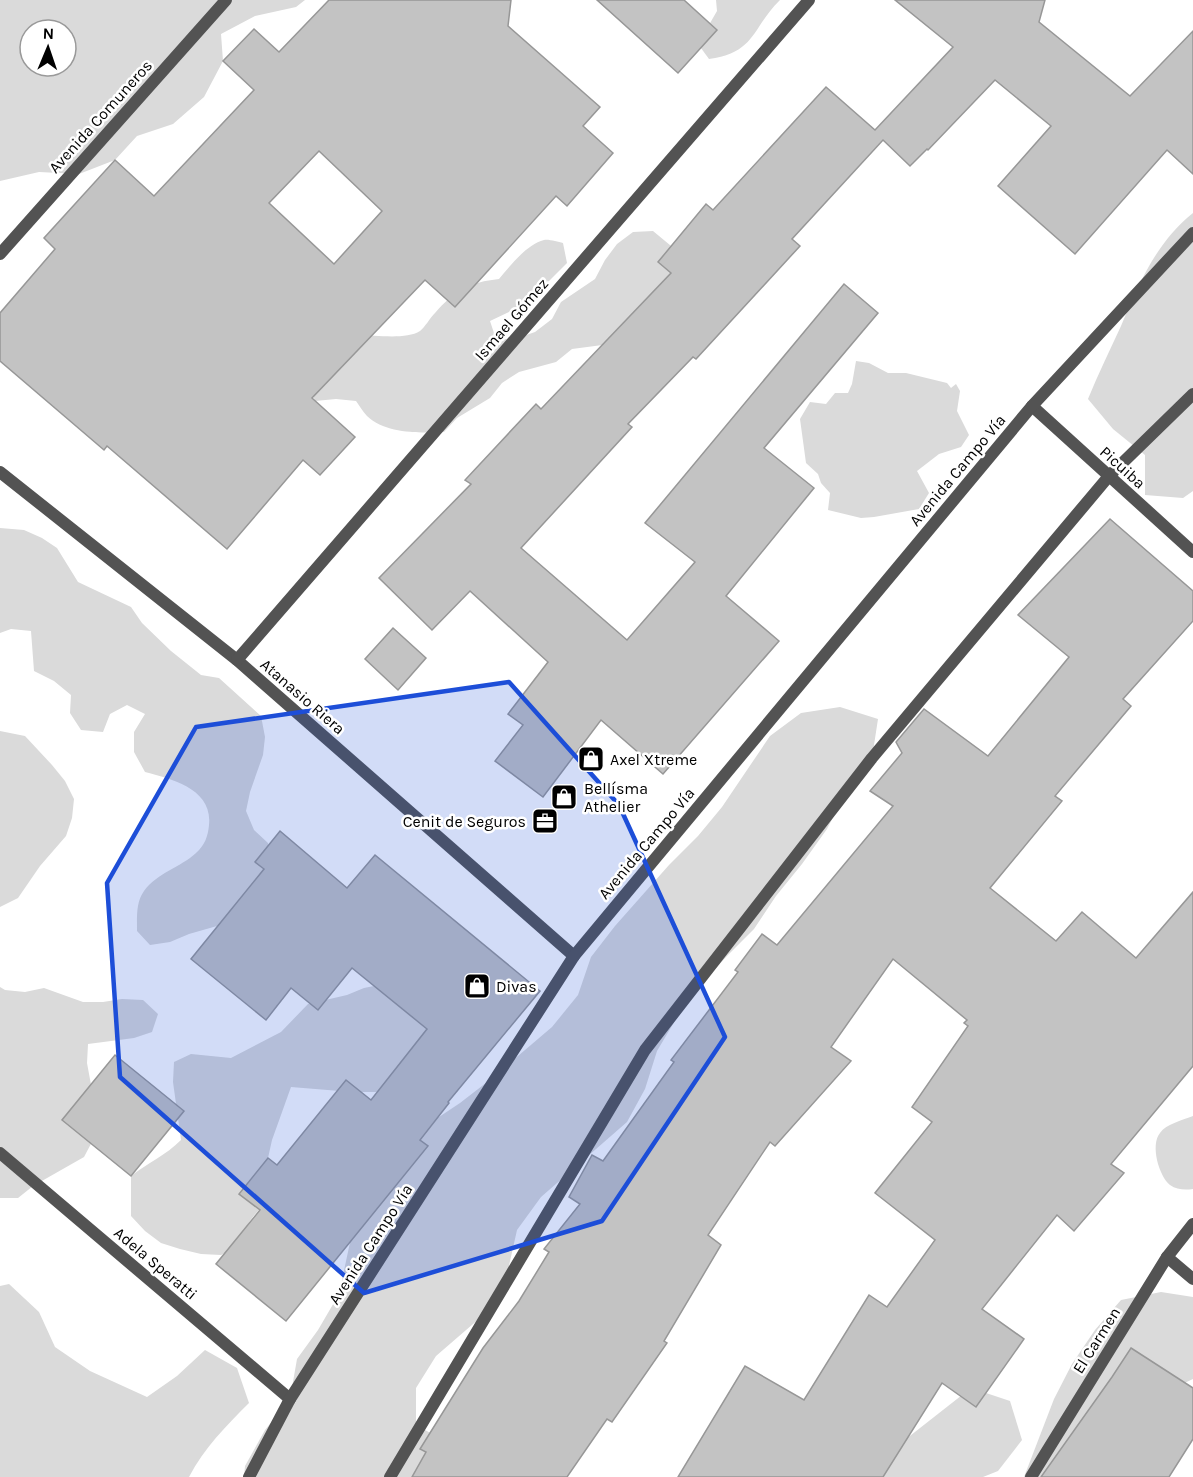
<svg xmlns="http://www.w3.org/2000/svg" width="1193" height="1477" viewBox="0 0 1193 1477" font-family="Karla,sans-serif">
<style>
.green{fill:#dadada;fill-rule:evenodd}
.building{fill:#c3c3c3;stroke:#979797;stroke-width:1.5;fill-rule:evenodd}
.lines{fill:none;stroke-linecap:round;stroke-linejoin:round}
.street{stroke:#535353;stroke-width:12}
.marked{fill:#1d4ed8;fill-opacity:0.2;stroke:#1d4ed8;stroke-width:4.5;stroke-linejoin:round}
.labels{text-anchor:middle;stroke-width:5;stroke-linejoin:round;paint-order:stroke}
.street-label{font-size:16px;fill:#000;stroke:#fff}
.poi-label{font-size:16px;fill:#000;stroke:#fff;text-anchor:start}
</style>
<rect width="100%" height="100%" fill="#fff"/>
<!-- green -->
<g class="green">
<path d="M 0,0 L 305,0 L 296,7 L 255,16 L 221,34 L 223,61 L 204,97 L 173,124 L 137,136 L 115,160 L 79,174 L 39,172 L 0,181 ZM 30,30 L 66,30 L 66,66 L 30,66 Z"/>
<path d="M 716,0 L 780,0 C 752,27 756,53 709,59 L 698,44 L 717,11 Z"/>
<path d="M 1193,213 L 1193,491 L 1183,498 L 1145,495 L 1145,455 L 1113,429 L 1088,399 C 1098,374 1110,350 1121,326 C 1139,283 1156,243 1193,213 Z"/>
<path d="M 653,231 L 682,255 L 679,274 L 610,344 L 572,349 L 556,362 L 519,372 L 502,383 L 490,398 L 457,418 L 444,432 C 420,433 386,434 367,416 C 363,412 359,405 356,401 L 336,399 L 315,401 L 309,383 L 359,335 C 375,335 406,340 420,331 C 425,327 430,318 435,313 C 454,291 470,282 499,279 C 510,266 527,244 544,240 C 549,239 558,242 563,243 L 567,263 L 526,304 L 490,321 L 496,339 L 515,339 L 535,332 L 552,319 L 561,302 L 595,279 L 605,260 L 617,244 L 633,232 Z"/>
<path d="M 856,361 L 869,363 L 888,373 L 906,373 L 947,383 L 951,388 L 956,384 L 960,391 L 957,411 L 969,435 L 961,447 L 939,454 L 917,471 L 929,493 L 919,509 L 874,517 L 861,518 L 828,510 L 830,493 L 821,483 L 818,474 L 806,463 L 800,419 L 810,402 L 826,404 L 835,393 L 848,393 L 852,384 Z"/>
<path d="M 0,528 L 24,530 L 42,538 L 57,548 L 78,582 L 131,607 L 142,623 L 171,651 L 201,675 L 219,678 L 261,716 L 265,737 L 263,755 L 250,792 L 246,811 L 254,830 L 268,843 L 272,862 L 231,922 L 189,934 L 170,942 L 150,945 L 137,931 C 137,917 136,902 144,891 C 157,873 181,867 196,853 C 205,845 208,836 209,825 C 213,789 172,779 145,772 L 134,752 L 134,732 L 145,714 L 127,705 L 110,714 L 103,732 L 81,730 L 70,713 L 71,695 L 54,681 L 34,671 L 31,631 L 11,629 L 0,633 Z"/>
<path d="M 840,707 L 878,719 L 872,758 L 846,792 L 827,829 L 802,864 L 776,896 L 754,929 L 726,957 L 700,986 L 676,1019 L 657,1051 L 645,1089 L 627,1122 L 541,1197 L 517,1230 L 508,1270 L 495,1305 L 436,1356 L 416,1388 L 416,1425 L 454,1446 L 490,1477 L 244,1477 L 245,1466 L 265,1430 L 290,1399 L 297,1359 L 318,1330 L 339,1294 L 355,1219 L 427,1125 L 460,1103 L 491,1079 L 552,1027 L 578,995 L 591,957 L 615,926 L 669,865 L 698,836 L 722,807 L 770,736 L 801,713 Z"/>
<path d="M 0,731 L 25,736 L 52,765 L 65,781 L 74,799 L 72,818 L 66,836 L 40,866 L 18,898 L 0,907 Z"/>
<path d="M 384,984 L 439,1023 L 391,1092 L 352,1092 L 291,1087 L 272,1140 L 268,1158 L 275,1195 C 256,1211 247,1221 239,1245 L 221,1255 L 201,1254 L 180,1249 L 161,1243 L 145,1231 L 131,1216 L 131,1176 C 148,1163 166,1155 181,1140 L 173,1082 L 174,1062 L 191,1054 L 231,1058 L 281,1032 L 308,1004 L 347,995 L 364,988 Z"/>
<path d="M 0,987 L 5,990 L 25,992 L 44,988 L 83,1002 L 103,1002 L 122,999 L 143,1000 L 158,1014 L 152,1032 L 134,1038 L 88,1044 L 87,1063 L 94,1101 L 93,1140 L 84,1157 L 33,1186 L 18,1198 L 0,1198 Z"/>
<path d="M 1193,1116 L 1193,1189 C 1185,1190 1177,1190 1170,1185 C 1159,1176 1150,1145 1160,1133 C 1166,1124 1183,1120 1193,1116 Z"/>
<path d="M 9,1284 L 39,1312 L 55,1347 L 90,1371 L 147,1397 L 177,1376 L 205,1350 L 237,1368 L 249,1403 C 226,1426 204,1448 189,1477 L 0,1477 L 0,1286 Z"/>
<path d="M 1161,1292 L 1193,1297 L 1193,1379 L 1178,1386 L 1102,1477 L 1024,1477 L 1054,1399 L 1072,1364 L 1095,1330 L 1121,1300 Z"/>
<path d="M 971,1388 L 1010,1401 L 1022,1440 L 998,1471 L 983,1477 L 881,1477 L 906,1439 Z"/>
</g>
<!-- building -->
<g class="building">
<path d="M 329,0 L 511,0 L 508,26 L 600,107 L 583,126 L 613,153 L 567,206 L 556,196 L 455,307 L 425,280 L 312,398 L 355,437 L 320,475 L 303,460 L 227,549 L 107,446 L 104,450 L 0,361 L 0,313 L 55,249 L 44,238 L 115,160 L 154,196 L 254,90 L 223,61 L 254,29 L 279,52 ZM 319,151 L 382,211 L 334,264 L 269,203 Z"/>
<path d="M 597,0 L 684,0 L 717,30 L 678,73 Z"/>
<path d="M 895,0 L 1045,0 L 1039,22 L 1130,96 L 1193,31 L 1193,174 L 1167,150 L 1075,254 L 998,186 L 1051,126 L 995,80 L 928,150 L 927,149 L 910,166 L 883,140 L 792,239 L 800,246 L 696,359 L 693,357 L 628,424 L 632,427 L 521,548 L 627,640 L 695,562 L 645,523 L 844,284 L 878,313 L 764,448 L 814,488 L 726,596 L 779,641 L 663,774 L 601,720 L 543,797 L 495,761 L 523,725 L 508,714 L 548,662 L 470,591 L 432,630 L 379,578 L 471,484 L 465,480 L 536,404 L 541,409 L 671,273 L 658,262 L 706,204 L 713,210 L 826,87 L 875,130 L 953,47 Z"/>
<path d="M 1110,519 L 1193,591 L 1193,621 L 1123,699 L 1131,706 L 1055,796 L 1062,801 L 990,888 L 1056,941 L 1082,912 L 1136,958 L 1193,892 L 1193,1066 L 1111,1164 L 1124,1173 L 1074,1231 L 1057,1215 L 982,1309 L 1024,1339 L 976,1407 L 942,1383 L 883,1477 L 678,1477 L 745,1366 L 804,1400 L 869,1295 L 887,1307 L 935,1240 L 875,1193 L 932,1122 L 912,1107 L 968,1026 L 964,1023 L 967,1020 L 893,959 L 831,1047 L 851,1061 L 775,1146 L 770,1142 L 708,1235 L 721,1245 L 664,1341 L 667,1343 L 612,1422 L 607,1419 L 567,1477 L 412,1477 L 426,1452 L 420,1449 L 483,1348 L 519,1301 L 549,1252 L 544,1249 L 580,1204 L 569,1197 L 592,1155 L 603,1161 L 674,1062 L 671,1060 L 738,972 L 735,970 L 762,934 L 777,945 L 893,806 L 870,791 L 902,753 L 896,742 L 924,709 L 988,756 L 1069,657 L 1018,615 Z"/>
<path d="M 393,628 L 426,658 L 398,690 L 365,659 Z"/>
<path d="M 280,831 L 347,888 L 375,855 L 540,991 L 448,1102 L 449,1103 L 420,1140 L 428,1146 L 286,1321 L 216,1264 L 260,1210 L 239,1194 L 268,1158 L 277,1165 L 346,1080 L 371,1100 L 427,1029 L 352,968 L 318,1010 L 291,988 L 266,1020 L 191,959 L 264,869 L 255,862 Z"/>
<path d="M 115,1055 L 184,1111 L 131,1176 L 62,1120 Z"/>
<path d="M 1131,1348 L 1193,1388 L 1193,1439 L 1169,1477 L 1041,1477 L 1112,1377 Z"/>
</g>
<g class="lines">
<!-- street -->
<g class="street">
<path d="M 0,254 L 226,0"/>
<path d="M 1032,406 L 1193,552"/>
<path d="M 0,472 L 237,660 L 574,956"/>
<path d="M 237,660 L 809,0"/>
<path d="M 0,1153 L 290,1399"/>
<path d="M 1167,1257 L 1193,1279"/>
<path d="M 249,1477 L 290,1399 L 574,956 L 1032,406 L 1193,233"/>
<path d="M 390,1477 L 645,1050 L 872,758 L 1109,476 L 1193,394"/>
<path d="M 1031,1477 L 1167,1257 L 1193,1224"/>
</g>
</g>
<!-- marked area -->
<path class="marked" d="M 509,682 L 619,805 L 725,1037 L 602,1221 L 364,1293 L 120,1077 L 107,883 L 196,727 Z"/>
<!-- icons -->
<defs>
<symbol id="shop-square" viewBox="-11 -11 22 22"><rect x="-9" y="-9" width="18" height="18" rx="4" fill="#000" stroke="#fff"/><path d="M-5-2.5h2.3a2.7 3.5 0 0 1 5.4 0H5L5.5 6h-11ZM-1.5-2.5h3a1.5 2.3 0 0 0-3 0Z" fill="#fff"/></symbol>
<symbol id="office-square" viewBox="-11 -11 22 22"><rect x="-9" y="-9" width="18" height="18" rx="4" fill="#000" stroke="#fff"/><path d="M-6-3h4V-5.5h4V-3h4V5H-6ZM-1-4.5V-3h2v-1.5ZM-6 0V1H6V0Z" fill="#fff"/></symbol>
</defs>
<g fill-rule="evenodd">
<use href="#shop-square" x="576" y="744" width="30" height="30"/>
<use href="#shop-square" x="549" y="782" width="30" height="30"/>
<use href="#office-square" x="530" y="806" width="30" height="30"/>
<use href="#shop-square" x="462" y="971" width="30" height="30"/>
</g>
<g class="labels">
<!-- street labels -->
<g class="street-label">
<text transform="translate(100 116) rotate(-48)" y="6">Avenida Comuneros</text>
<text transform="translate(511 319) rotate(-49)" y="6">Ismael Gómez</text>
<text transform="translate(1123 467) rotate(42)" y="6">Picuiba</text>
<text transform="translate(957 470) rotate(-50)" y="6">Avenida Campo Vía</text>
<text transform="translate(303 696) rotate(41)" y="6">Atanasio Riera</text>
<text transform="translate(646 843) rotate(-50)" y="6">Avenida Campo Vía</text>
<text transform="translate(370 1244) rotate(-57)" y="6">Avenida Campo Vía</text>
<text transform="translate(156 1263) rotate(40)" y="6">Adela Speratti</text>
<text transform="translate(1096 1340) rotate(-58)" y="6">El Carmen</text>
</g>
<!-- poi labels -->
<g class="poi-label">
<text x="610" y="765">Axel Xtreme</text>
<text x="584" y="794">Bellísma<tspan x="584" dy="18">Athelier</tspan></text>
<text x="526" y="827" text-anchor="end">Cenit de Seguros</text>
<text x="496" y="992">Divas</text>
</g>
</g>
<!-- north arrow -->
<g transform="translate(48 48) rotate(2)"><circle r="28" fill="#ffffff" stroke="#999999" stroke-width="1.5"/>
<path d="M0-4.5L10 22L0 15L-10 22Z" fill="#000000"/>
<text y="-9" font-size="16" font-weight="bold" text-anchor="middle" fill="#000000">N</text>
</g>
</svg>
